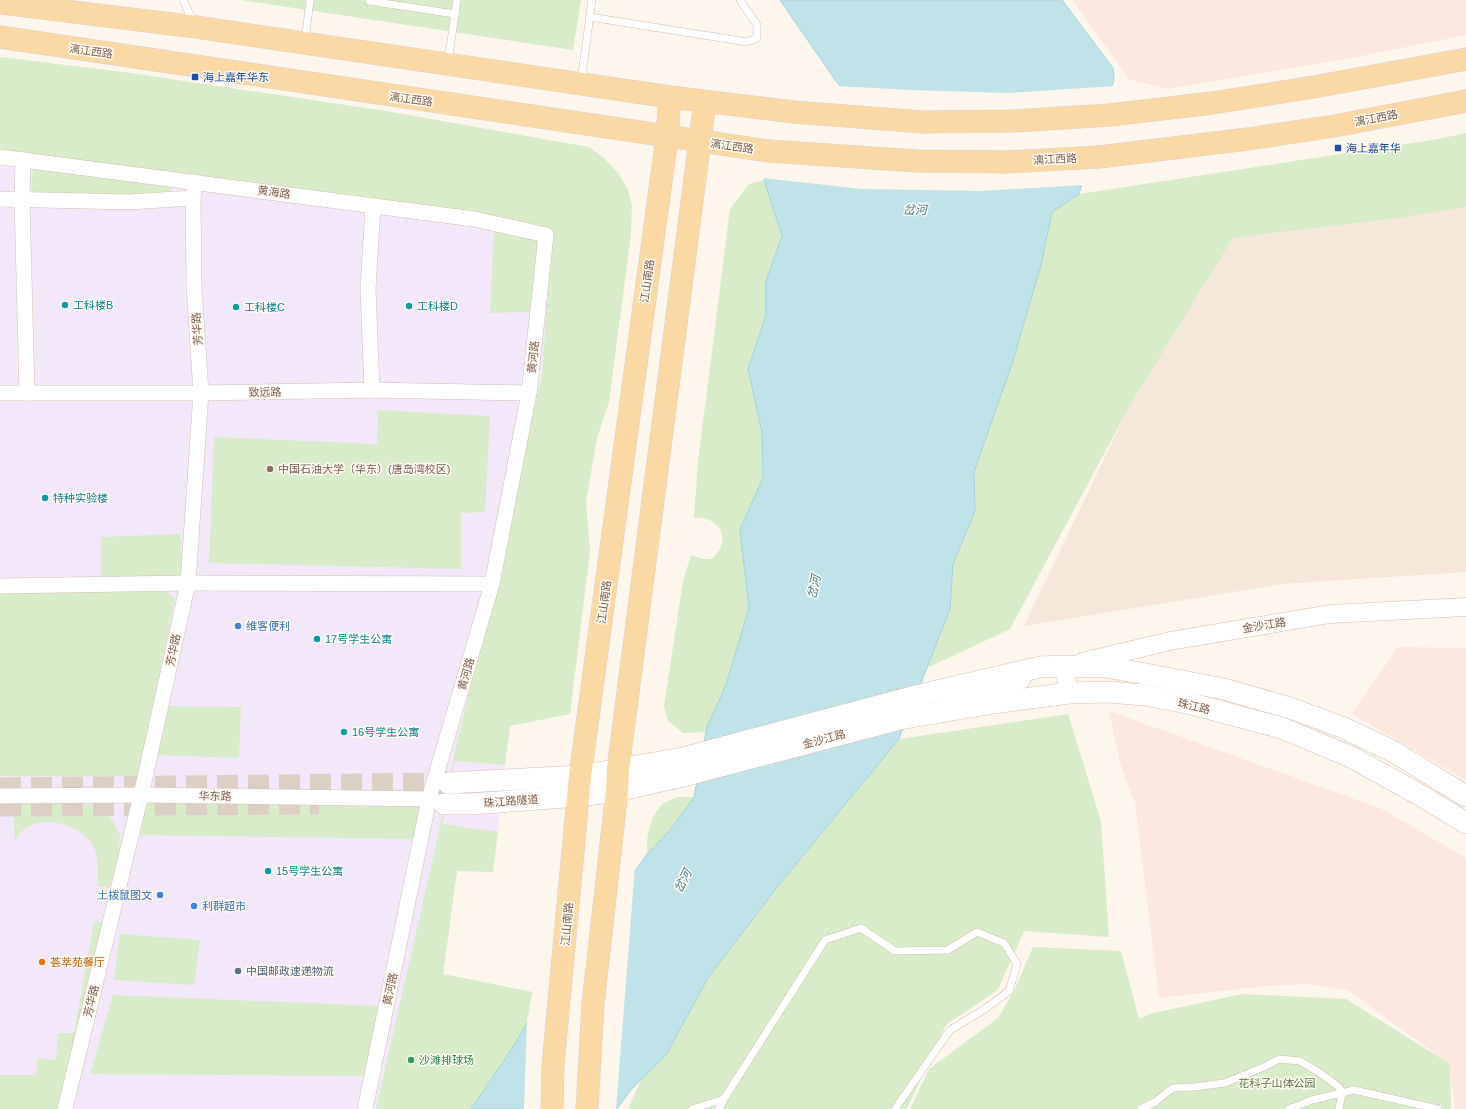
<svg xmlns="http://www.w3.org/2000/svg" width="1466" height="1109" viewBox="0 0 1466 1109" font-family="Helvetica,'Noto Sans SC',sans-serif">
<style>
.residential{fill:#f5e8da}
.commercial{fill:#fde8e0}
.education{fill:#f3e8fa}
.green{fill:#d8ecc9}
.water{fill:#bfe3e8;stroke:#a5d3da}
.pier{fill:#fdf6ec}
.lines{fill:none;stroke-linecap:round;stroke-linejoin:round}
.secondary-tunnel{stroke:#dcd0c4;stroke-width:21;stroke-dasharray:21 10;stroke-linecap:butt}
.service-casing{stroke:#d1beb0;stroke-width:8}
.minor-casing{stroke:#d1beb0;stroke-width:16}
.tertiary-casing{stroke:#d1beb0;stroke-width:19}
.secondary-casing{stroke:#d6c0b0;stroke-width:22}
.primary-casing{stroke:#dad1cd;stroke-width:23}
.service{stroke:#fff;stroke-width:7}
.minor{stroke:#fff;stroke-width:15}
.tertiary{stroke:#fff;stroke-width:18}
.secondary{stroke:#fff;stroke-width:21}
.primary{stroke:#fbd9a5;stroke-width:22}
.primary-bridge-casing{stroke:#dad1cd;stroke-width:23;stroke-linecap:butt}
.primary-bridge{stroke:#fbd9a5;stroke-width:22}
.transit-dot{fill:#1a4fb4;stroke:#fffaf3;stroke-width:1.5}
.culture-dot{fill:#0f9aa8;stroke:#fffaf3;stroke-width:1.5}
.education-dot{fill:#8d6e63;stroke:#fffaf3;stroke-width:1.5}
.shop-dot{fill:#3f7fe0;stroke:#fffaf3;stroke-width:1.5}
.food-dot{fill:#e8710a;stroke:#fffaf3;stroke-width:1.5}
.service-dot{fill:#5c6f8a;stroke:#fffaf3;stroke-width:1.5}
.leisure-dot{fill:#2e9e5b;stroke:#fffaf3;stroke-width:1.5}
.labels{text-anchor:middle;stroke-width:3;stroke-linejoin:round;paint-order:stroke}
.street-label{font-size:11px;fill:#7a5c4d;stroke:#fffaf3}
.transit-label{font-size:11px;fill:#164399;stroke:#fffaf3;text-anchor:start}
.culture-label{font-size:11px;fill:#0d838f;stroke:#fffaf3;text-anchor:start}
.education-label{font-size:11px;fill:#785e54;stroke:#fffaf3;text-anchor:start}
.shop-label{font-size:11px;fill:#366cbe;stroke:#fffaf3;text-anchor:start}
.food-label{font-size:11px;fill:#c56008;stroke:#fffaf3;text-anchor:start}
.service-label{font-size:11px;fill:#4e5e75;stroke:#fffaf3;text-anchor:start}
.leisure-label{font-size:11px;fill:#27864d;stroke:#fffaf3;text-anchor:start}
.park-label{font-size:11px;fill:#537a41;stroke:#fffaf3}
.water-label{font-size:12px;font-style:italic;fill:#437c86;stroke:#fffaf3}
</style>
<rect width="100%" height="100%" fill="#fdf6ec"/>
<!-- residential -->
<path class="residential" d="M 1466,207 L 1466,572 L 1282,584 L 1024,626 L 1128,409 L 1233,238 L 1399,218 Z"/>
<!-- commercial -->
<g class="commercial">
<path d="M 1072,0 L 1466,0 L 1466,35 L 1361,56 L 1167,89 L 1129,79 Z"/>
<path d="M 1398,647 L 1466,648 L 1466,780 L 1352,714 Z"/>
<path d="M 1109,711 L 1380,808 L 1466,858 L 1466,1109 L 1455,1109 L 1449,1064 L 1348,990 L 1310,984 L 1266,986 L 1159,998 L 1135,804 L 1120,763 Z"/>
</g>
<!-- education -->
<path class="education" d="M 0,117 L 569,212 L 493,872 L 457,871 L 443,974 L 532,992 L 527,1023 L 511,1050 L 471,1109 L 0,1109 Z"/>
<!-- green -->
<g class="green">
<path d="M 241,0 L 581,0 L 573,50 Z"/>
<path d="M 0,57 L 131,73 L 386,111 L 589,147 L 604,158 L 619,174 L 628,190 L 632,205 L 631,234 L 609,402 L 597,438 L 586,502 L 590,551 L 570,714 L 510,726 L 505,765 L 455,761 L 442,824 L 498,832 L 493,872 L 457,871 L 443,974 L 532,992 L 527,1023 L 511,1050 L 471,1109 L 376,1109 L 435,849 L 453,761 L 542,374 L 552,236 L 551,231 L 540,226 L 0,152 Z"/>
<path d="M 1466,133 L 1466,207 L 1399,218 L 1233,238 L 1128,409 L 1010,629 L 927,668 L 950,610 L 953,564 L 975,511 L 974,472 L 1012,364 L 1041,265 L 1052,212 L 1079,194 L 1438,139 Z"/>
<path d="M 33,166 L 172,185 L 171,198 L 31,193 Z"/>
<path d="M 764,180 L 782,236 L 766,281 L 766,315 L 748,369 L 762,433 L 763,477 L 740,530 L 749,608 L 726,685 L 706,732 L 683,733 L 668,721 L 664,706 L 683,581 L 691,555 L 703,559 L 712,559 C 715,555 720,551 721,546 C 728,529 710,515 694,518 L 698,462 L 730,209 L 749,184 Z"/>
<path d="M 494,228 L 542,238 L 532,312 L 490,313 Z"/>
<path d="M 378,410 L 490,416 L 485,512 L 461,513 L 461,569 L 209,563 L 214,437 L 377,444 Z"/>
<path d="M 181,534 L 182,578 L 101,582 L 101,537 Z"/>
<path d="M 164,590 L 175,599 L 138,776 L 0,776 L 0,592 Z"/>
<path d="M 169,706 L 241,707 L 239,758 L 158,755 Z"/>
<path d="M 1068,714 L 1101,821 L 1109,937 L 1024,931 L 998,990 L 946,1025 L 907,1109 L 628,1109 L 640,1082 L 666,1055 L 708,978 L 778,886 L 899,739 Z"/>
<path d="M 678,797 L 694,797 L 671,829 L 647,854 C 646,838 650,815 663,804 C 667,801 673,799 678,797 Z"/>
<path d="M 13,801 L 90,805 L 106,812 L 113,821 L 120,835 L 119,855 L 109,888 L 98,886 C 97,872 100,856 92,844 C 76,820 26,810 15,843 Z"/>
<path d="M 147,801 L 422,805 L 414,839 L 140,835 Z"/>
<path d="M 94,921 L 105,923 L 61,1109 L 0,1109 L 0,1075 L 36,1075 L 38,1058 L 56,1060 L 58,1033 L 74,1033 Z"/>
<path d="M 120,934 L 200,940 L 194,985 L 114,980 Z"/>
<path d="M 1033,947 L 1121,951 L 1139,1019 L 1149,1014 L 1242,994 L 1346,999 L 1450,1064 L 1451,1109 L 910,1109 L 929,1069 L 998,1018 L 1014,991 Z"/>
<path d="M 113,995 L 379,1006 L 366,1076 L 90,1074 Z"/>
</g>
<!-- water -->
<path class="water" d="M 780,0 L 1062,0 L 1113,68 L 1114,79 L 1079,194 L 1052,212 L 1041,265 L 1012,364 L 974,472 L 975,511 L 953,564 L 950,609 L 899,739 L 778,886 L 708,978 L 666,1055 L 630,1091 L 617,1109 L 471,1109 L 511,1050 L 527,1023 L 647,854 L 671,829 L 694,797 L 707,727 L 726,685 L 749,608 L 740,530 L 763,477 L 762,433 L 748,369 L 766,315 L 766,281 L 782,236 L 764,180 L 840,87 Z"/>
<!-- pier -->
<g class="pier">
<path d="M 837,86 L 912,90 L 1009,93 L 1114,86 L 1084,185 L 981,191 L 862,189 L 763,178 L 837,87 Z"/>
<path d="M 635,867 L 616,1109 L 524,1109 L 527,1019 Z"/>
</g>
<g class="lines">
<!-- secondary-tunnel -->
<g class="secondary-tunnel">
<path d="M 0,788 L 448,783"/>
<path d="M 0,806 L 319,804"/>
</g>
<defs>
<g id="service">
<path d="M 183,0 L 194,24"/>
<path d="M 369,1 L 455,14"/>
<path d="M 590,17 L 747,42 L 757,38 L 757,25 L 740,0"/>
<path d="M 305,41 L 310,0"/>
<path d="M 448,62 L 457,0"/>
<path d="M 581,82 L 592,0"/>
<path d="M 692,1109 L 724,1099"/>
<path d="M 719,1109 L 724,1099 L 825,940 L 861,928 L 895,951 L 948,950 L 977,932 L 1004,943 L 1017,964 L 1009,991 L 985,1009 L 950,1030 L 895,1109"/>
<path d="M 1141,1109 L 1155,1102 L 1173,1088 L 1194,1087 L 1225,1083 L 1266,1066 L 1279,1059 L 1300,1061 L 1320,1073 L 1340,1088 L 1342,1093 L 1339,1109"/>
<path d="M 1289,1109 L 1312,1100 L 1354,1090 L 1438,1109"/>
</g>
<g id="minor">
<path d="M 0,157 L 474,219 L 546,235 L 529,393 L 492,584 L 429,799 L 365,1109"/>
<path d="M 23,160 L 22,199 L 27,393"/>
<path d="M 0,199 L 129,202 L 193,198"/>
<path d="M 372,390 L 368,289 L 373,206"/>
<path d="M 0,393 L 201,393 L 372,390 L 529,393"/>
<path d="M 0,586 L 188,583 L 492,584"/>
<path d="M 0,796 L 141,795 L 429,799"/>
<path d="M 65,1109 L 141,795 L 188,583 L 201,393 L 194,285 L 193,198 L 195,182"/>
</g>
<g id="tertiary">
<path d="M 1082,662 L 1170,641 L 1330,614 L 1466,607"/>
<path d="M 1064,666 L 1069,693"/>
<path d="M 948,704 L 1021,680"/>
</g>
<g id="secondary">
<path d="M 448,783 L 580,776 L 683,758 L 916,696 L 1040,667 L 1064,666 L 1106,667 L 1151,675 L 1224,689 L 1290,708 L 1344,728 L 1394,752 L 1466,796"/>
<path d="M 444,804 L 471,804 L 579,796 L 617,791 L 683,776 L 900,719 L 993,703 L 1069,693 L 1107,692 L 1145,695 L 1192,704 L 1282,728 L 1351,757 L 1420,795 L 1466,823"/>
</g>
<g id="primary">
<path d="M 0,3 L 196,27 L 670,97 L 794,112 L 923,122 L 1014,121 L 1110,115 L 1212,103 L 1314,87 L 1466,59"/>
<path d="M 0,37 L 769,151"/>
<path d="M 1099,157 L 1248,139 L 1334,126 L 1466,101"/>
<path d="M 552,1109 L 553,1065 L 580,776 L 667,137 L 670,97"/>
<path d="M 587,1109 L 593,1004 L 617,791 L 618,769 L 705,102"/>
</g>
</defs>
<!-- service casing -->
<use href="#service" class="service-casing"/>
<!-- minor casing -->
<use href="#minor" class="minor-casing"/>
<!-- tertiary casing -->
<use href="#tertiary" class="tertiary-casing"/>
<!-- secondary casing -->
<use href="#secondary" class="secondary-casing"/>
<!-- primary casing -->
<use href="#primary" class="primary-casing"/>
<!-- service -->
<use href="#service" class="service"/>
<!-- minor -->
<use href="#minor" class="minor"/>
<!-- tertiary -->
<use href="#tertiary" class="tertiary"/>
<!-- secondary -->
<use href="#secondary" class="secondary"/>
<!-- primary -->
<use href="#primary" class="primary"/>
<defs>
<path id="primary-bridge" d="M 769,151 L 917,161 L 1007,162 L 1099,157"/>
</defs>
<!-- primary-bridge casing -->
<use href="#primary-bridge" class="primary-bridge-casing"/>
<!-- primary-bridge -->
<use href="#primary-bridge" class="primary-bridge"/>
</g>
<!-- markers -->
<g class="transit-dot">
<rect x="191" y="73" width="8" height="8" rx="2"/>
<rect x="1334" y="144" width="8" height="8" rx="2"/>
</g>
<g class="culture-dot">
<circle cx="65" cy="305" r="4"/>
<circle cx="409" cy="306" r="4"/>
<circle cx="236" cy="307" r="4"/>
<circle cx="45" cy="498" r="4"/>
<circle cx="317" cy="639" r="4"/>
<circle cx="344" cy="732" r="4"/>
<circle cx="268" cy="871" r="4"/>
</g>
<circle class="education-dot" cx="270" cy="469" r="4"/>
<g class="shop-dot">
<circle cx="238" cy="626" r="4"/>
<circle cx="160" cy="895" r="4"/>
<circle cx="194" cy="906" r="4"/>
</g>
<circle class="food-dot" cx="42" cy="962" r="4"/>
<circle class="service-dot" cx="238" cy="971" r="4"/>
<circle class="leisure-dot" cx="411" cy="1060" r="4"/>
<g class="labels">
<!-- street labels -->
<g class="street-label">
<text transform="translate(91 51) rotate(8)" y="4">漓江西路</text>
<text transform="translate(411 99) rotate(8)" y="4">漓江西路</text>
<text transform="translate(1376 118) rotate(-11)" y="4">漓江西路</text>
<text transform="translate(732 146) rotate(8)" y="4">漓江西路</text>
<text transform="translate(1055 159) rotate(-3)" y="4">漓江西路</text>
<text transform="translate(274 192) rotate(8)" y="4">黄海路</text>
<text transform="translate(647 281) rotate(-82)" y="4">江山南路</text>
<text transform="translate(197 329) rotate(-94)" y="4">芳华路</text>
<text transform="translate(533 357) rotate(-84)" y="4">黄河路</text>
<text transform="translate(265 392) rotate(-1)" y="4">致远路</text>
<text transform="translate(604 602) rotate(-82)" y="4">江山南路</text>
<text transform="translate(1264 625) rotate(-9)" y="4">金沙江路</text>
<text transform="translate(173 650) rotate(-78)" y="4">芳华路</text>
<text transform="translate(466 674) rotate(-74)" y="4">黄河路</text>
<text transform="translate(1194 706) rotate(13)" y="4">珠江路</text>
<text transform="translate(824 739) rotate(-15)" y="4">金沙江路</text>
<text transform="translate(215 796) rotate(1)" y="4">华东路</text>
<text transform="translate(511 801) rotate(-4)" y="4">珠江路隧道</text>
<text transform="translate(567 924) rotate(-85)" y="4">江山南路</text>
<text transform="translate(390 989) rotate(-78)" y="4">黄河路</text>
<text transform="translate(91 1001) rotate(-76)" y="4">芳华路</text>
</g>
<!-- transit labels -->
<g class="transit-label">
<text x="203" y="81">海上嘉年华东</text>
<text x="1346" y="152">海上嘉年华</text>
</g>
<!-- culture labels -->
<g class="culture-label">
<text x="73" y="309">工科楼B</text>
<text x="417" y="310">工科楼D</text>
<text x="244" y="311">工科楼C</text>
<text x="53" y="502">特种实验楼</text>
<text x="325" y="643">17号学生公寓</text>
<text x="352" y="736">16号学生公寓</text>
<text x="276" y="875">15号学生公寓</text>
</g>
<!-- education labels -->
<g class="education-label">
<text x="278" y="473">中国石油大学（华东）(唐岛湾校区)</text>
</g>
<!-- shop labels -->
<g class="shop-label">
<text x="246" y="630">维客便利</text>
<text x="152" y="899" text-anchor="end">土拨鼠图文</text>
<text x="202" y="910">利群超市</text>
</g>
<!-- food labels -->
<g class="food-label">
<text x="50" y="966">荟萃苑餐厅</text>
</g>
<!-- service labels -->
<g class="service-label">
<text x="246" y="975">中国邮政速递物流</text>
</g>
<!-- leisure labels -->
<g class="leisure-label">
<text x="419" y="1064">沙滩排球场</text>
</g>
<!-- park labels -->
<g class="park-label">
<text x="1277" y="1087">花科子山体公园</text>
</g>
<!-- water labels -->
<g class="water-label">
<text x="915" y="214">岔河</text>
<text transform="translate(814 587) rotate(-78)" y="4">岔河</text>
<text transform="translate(683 881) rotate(-63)" y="4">岔河</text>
</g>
</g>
</svg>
